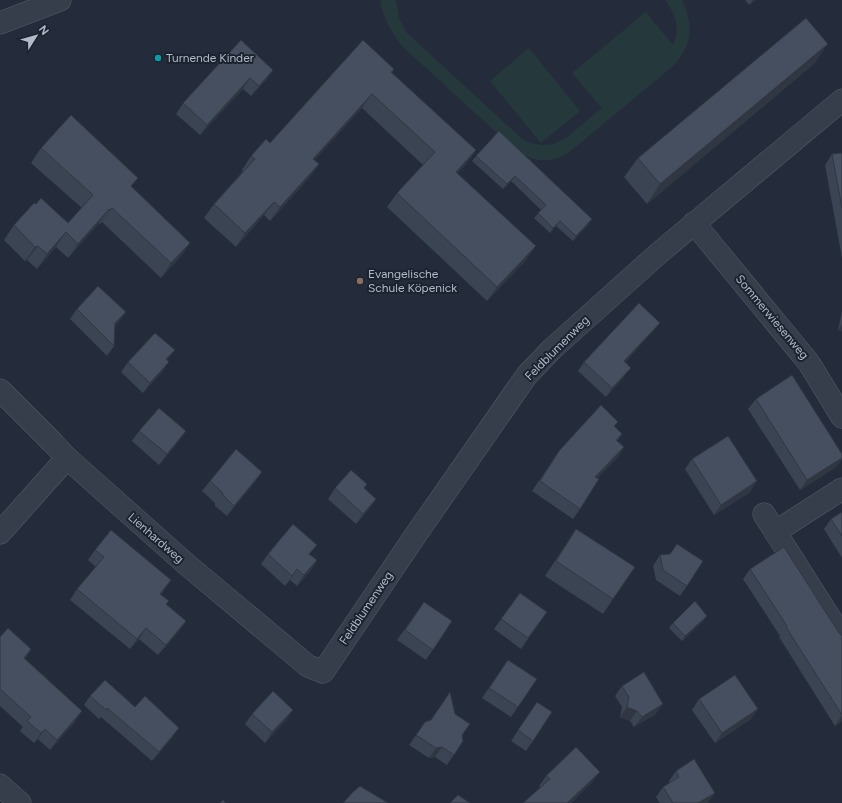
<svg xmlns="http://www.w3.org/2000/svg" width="842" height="803" viewBox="0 0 842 803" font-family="Figtree,sans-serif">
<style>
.green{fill:#25383c}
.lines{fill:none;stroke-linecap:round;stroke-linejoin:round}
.minor-casing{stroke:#555c69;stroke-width:23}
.minor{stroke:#373e4b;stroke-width:22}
.wall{fill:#3b4453}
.shaded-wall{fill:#303743}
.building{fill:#454f60;stroke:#303743}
.culture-dot{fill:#0f9aa8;stroke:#1c2330;stroke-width:1.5}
.education-dot{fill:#8d6e63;stroke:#1c2330;stroke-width:1.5}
.labels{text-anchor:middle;stroke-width:4;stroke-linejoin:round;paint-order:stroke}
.poi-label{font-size:12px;fill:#b3b9c7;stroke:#1c2330;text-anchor:start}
.street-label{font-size:12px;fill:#b3b9c7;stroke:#1c2330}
</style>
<rect width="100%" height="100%" fill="#242c3b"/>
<!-- green -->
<g class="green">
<path d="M 381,0 L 396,0 L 399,18 L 406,32 L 520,137 L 530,143 L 543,145 L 553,144 L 566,138 L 602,108 L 572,73 L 646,12 L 673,45 C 681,30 675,13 665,0 L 682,0 C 694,27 693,45 672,67 L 572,150 C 568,153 563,156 558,158 C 539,164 526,157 511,146 L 402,46 C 392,32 382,18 381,0 Z"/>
<path d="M 529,48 L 580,111 L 541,143 L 490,81 Z"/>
</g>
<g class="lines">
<defs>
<g id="minor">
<path d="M 0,23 L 60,0"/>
<path d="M 694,223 L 809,363 L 842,417"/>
<path d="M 0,390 L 53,443 L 67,458 L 185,563 L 308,666 L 323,672 L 417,533 L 527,375 L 552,349 L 659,253 L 842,100"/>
<path d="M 764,514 L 842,637"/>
<path d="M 775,532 L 842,489"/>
<path d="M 0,533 L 67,458"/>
<path d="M 0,785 L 20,803"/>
</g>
</defs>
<!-- minor casing -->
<use href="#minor" class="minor-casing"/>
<!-- minor -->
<use href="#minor" class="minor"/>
</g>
<!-- wall -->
<g class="wall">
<path d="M 745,0 L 756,0 L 749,5 Z"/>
<path d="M 815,63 L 647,204 L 624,177 L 638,158 Z"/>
<path d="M 394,69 L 392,73 L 476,150 L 466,164 L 457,173 L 526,260 L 487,301 L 387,207 L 397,193 L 423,165 L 362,108 L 314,160 L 319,164 L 309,178 L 270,221 L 264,215 L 236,247 L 204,218 L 214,204 L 243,171 L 242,170 L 251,156 L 270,143 Z"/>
<path d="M 273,70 L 266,80 L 251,96 L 243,89 L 200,135 L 176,114 L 183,103 Z"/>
<path d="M 499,131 L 589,224 L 573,241 L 556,226 L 550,233 L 534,218 L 541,210 L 511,181 L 503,189 L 472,161 L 476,156 Z"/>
<path d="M 41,148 L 132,187 L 190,243 L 180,257 L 161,278 L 102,222 L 100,224 L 99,223 L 68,258 L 56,247 L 37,269 L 27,260 L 25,261 L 4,240 L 14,225 L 36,204 L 68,223 L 82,208 L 31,163 Z"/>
<path d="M 842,153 L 842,258 L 825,165 L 832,154 Z"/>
<path d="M 77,309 L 119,322 L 115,326 L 114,346 L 107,356 L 70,319 Z"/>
<path d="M 842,311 L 842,331 L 838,330 Z"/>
<path d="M 660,323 L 653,331 L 625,362 L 624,377 L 606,397 L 578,371 L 584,362 Z"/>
<path d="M 175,350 L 167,360 L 162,372 L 143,393 L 121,372 L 128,362 Z"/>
<path d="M 756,399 L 842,454 L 842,459 L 836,467 L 800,490 L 748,409 Z"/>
<path d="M 615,426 L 622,434 L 617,441 L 624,447 L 617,458 L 597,478 L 580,509 L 573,519 L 532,491 L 559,451 Z"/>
<path d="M 139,431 L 179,441 L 159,465 L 132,441 Z"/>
<path d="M 692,459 L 750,492 L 714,515 L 685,469 Z"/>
<path d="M 210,481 L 255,482 L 227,516 L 215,506 L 215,503 L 202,491 Z"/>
<path d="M 335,488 L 364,488 L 376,499 L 369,509 L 356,524 L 328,499 Z"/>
<path d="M 842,512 L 842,558 L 824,529 L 831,519 Z"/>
<path d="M 576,529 L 613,599 L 603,614 L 545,576 Z"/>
<path d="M 95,550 L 164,591 L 161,595 L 166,605 L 186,621 L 179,631 L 158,655 L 139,639 L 130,649 L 70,600 L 77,589 L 96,567 L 88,560 Z"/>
<path d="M 268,554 L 310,555 L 317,560 L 310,571 L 297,586 L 290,580 L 285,586 L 261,564 Z"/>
<path d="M 670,554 L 687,586 L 680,596 L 656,580 L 653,566 L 660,555 Z"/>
<path d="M 750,569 L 842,636 L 842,721 L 835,726 L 779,637 L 780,636 L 743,579 Z"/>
<path d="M 520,593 L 547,612 L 521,649 L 494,629 Z"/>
<path d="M 424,602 L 452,621 L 426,660 L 397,640 Z"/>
<path d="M 707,616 L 703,621 L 682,641 L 669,628 L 673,623 Z"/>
<path d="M 0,637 L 31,649 L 25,659 L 75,722 L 50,750 L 38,739 L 34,743 L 20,731 L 23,727 L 0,706 Z"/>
<path d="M 501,670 L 518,707 L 511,717 L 482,698 Z"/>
<path d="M 622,686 L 656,714 L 634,727 L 630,721 L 620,717 L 622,707 L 615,696 Z"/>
<path d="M 90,696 L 135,707 L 173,737 L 152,761 L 101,717 L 99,719 L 84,705 Z"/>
<path d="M 699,699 L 751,719 L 715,743 L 692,710 Z"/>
<path d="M 537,702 L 533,741 L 526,751 L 511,741 Z"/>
<path d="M 293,710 L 286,720 L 265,743 L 245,724 L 252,714 Z"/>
<path d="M 455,714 L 462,735 L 463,741 L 447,765 L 435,757 L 429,758 L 409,745 L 425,722 Z"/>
<path d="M 676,771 L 715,793 L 707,803 L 660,803 L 656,797 L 663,787 L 669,783 L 669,781 Z"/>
<path d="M 546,776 L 592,782 L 571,803 L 523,803 L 541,787 L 539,786 Z"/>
</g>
<!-- shaded-wall -->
<g class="shaded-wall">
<path d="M 753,0 L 756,0 L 749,5 Z"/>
<path d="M 828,44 L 815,63 L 647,204 L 660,184 Z"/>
<path d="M 273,70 L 266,80 L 251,96 L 259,86 Z"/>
<path d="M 250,78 L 243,89 L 200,135 L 207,125 Z"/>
<path d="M 372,94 L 362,108 L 303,173 L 313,159 Z"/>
<path d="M 476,150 L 466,164 L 446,186 L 456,172 Z"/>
<path d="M 319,164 L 309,178 L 270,221 L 280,207 Z"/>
<path d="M 515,176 L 511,181 L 503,189 L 507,184 Z"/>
<path d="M 274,202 L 264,215 L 236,247 L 245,233 Z"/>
<path d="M 112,208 L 102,222 L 100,224 L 110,210 Z"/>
<path d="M 109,209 L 99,223 L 68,258 L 78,244 Z"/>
<path d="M 592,219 L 589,224 L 573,241 L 576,236 Z"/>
<path d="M 560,221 L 556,226 L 550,233 L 553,228 Z"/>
<path d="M 66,232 L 56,247 L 37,269 L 47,254 Z"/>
<path d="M 190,243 L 180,257 L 161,278 L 171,263 Z"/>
<path d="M 38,246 L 27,260 L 25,261 L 35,247 Z"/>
<path d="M 536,246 L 526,260 L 487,301 L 497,287 Z"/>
<path d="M 126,312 L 119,322 L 108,333 L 115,323 Z"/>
<path d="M 660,323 L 653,331 L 618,370 L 624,361 Z"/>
<path d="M 842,325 L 842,331 L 838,330 Z"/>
<path d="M 175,350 L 167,360 L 166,359 Z"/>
<path d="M 169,362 L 162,372 L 143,393 L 150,383 Z"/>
<path d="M 631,368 L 624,377 L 606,397 L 612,388 Z"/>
<path d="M 186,431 L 179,441 L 159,465 L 167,454 Z"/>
<path d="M 624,447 L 617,458 L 588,487 L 595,477 Z"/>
<path d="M 842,458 L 842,459 L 836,467 L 800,490 L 807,480 Z"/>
<path d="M 262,472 L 255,482 L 227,516 L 234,506 Z"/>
<path d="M 757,481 L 750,492 L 714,515 L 721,505 Z"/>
<path d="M 376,499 L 369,509 L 356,524 L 363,514 Z"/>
<path d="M 317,560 L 310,571 L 297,586 L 304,575 Z"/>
<path d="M 297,569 L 290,580 L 285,586 L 292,576 Z"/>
<path d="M 171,580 L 164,591 L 153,604 L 160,594 Z"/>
<path d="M 707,616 L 703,621 L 682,641 L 685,636 Z"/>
<path d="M 186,621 L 179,631 L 158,655 L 166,645 Z"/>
<path d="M 146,628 L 139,639 L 130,649 L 137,639 Z"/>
<path d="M 663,704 L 656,714 L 634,727 L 642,717 Z"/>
<path d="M 627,707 L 637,711 L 630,721 L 620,717 Z"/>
<path d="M 758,709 L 751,719 L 715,743 L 722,733 Z"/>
<path d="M 293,710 L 286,720 L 265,743 L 272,732 Z"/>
<path d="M 82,711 L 75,722 L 50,750 L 57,740 Z"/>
<path d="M 842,715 L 842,721 L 835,726 Z"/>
<path d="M 179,728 L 173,737 L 152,761 L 159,752 Z"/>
<path d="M 45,729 L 38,739 L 34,743 L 41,733 Z"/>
<path d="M 442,747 L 435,757 L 429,758 L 436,748 Z"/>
<path d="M 600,772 L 592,782 L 571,803 L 567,803 Z"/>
<path d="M 715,793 L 708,803 L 698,803 Z"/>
</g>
<!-- building -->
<g class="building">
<path d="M 806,18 L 828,44 L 660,184 L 638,158 Z"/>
<path d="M 241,40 L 273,70 L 259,86 L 250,78 L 207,125 L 183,103 Z"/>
<path d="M 363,40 L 394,69 L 391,72 L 476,150 L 456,172 L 536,246 L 497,287 L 397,193 L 435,152 L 372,94 L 313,159 L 319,164 L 280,207 L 274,202 L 245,233 L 214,204 L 255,159 L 251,156 L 266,139 L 270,143 Z"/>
<path d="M 71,115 L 138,178 L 131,186 L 190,243 L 171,263 L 112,208 L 110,210 L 109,209 L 78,244 L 66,232 L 47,254 L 38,246 L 35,247 L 14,225 L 34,203 L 36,204 L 41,198 L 68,223 L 93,195 L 41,148 Z"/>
<path d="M 499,131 L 592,219 L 576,236 L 560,221 L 553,228 L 538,213 L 546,205 L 515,176 L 507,184 L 476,156 Z"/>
<path d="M 842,153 L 842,208 L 832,154 Z"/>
<path d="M 98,286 L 126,312 L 115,323 L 114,346 L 77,309 Z"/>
<path d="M 639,303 L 660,323 L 624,361 L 631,368 L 612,388 L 584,362 Z"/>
<path d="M 155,333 L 175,350 L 166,359 L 169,362 L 150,383 L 128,362 Z"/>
<path d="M 792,375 L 842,454 L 842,458 L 807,480 L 756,399 Z"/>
<path d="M 601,405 L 618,422 L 614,426 L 622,434 L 616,440 L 624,447 L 595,477 L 599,479 L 580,509 L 540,481 L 559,451 Z"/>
<path d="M 159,408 L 186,431 L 167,454 L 139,431 Z"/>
<path d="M 728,436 L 757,481 L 721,505 L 692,459 Z"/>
<path d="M 236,449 L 262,472 L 234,506 L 223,495 L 222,492 L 210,481 Z"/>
<path d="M 351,470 L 367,484 L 364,488 L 376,499 L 363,514 L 335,488 Z"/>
<path d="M 842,512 L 842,536 L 831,519 Z"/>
<path d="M 293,524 L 317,545 L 309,554 L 317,560 L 304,575 L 297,569 L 292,576 L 268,554 Z"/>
<path d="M 576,529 L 635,567 L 613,599 L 556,561 Z"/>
<path d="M 111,530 L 171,580 L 160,594 L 169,601 L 166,604 L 186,621 L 166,645 L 146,628 L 137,639 L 77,589 L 104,557 L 95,550 Z"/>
<path d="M 677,544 L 703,561 L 687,586 L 663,570 L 660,555 L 670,554 Z"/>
<path d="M 784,547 L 839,633 L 842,636 L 842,715 L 786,627 L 787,626 L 750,569 Z"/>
<path d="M 520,593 L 547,612 L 528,638 L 501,619 Z"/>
<path d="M 695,601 L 707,616 L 685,636 L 673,623 Z"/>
<path d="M 424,602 L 452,621 L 433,650 L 405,630 Z"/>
<path d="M 8,628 L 31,649 L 24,658 L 82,711 L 57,740 L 45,729 L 41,733 L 27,721 L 31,717 L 0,689 L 0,637 Z"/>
<path d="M 508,660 L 537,679 L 518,707 L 489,688 Z"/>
<path d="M 644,672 L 663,704 L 642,717 L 637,711 L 627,707 L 629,697 L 622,686 Z"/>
<path d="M 735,675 L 758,709 L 722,733 L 699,699 Z"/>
<path d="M 105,680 L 135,707 L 145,696 L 179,728 L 159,752 L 107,708 L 106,710 L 90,696 Z"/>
<path d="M 273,691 L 293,710 L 272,732 L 252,714 Z"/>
<path d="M 450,692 L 455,714 L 470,724 L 462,735 L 463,741 L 454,755 L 442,747 L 436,748 L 416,735 L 425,722 L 431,720 Z"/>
<path d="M 537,702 L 552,712 L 533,741 L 518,730 Z"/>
<path d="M 576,747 L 600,772 L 567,803 L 523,803 L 550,779 L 546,776 Z"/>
<path d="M 694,759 L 715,793 L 698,803 L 673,803 L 663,787 L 679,777 L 676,771 Z"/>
<path d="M 360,786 L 388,803 L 343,803 L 352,793 Z"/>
<path d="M 458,795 L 470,803 L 450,803 Z"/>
<path d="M 223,800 L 226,803 L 220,803 Z"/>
</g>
<!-- markers -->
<circle class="culture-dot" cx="158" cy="58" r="4"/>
<circle class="education-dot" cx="360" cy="281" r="4"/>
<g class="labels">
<!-- poi labels -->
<g class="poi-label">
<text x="166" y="62">Turnende Kinder</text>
<text x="368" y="278">Evangelische<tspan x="368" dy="14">Schule Köpenick</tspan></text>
</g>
<!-- street labels -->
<g class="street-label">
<text transform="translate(772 317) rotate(50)" y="4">Sommerwiesenweg</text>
<text transform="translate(557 348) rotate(-45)" y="4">Feldblumenweg</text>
<text transform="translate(156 538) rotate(41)" y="4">Lienhardweg</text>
<text transform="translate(366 608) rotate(-56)" y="4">Feldblumenweg</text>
</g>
</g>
<!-- north arrow -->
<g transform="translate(36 36) rotate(53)" stroke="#1c2330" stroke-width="3" paint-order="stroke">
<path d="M0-3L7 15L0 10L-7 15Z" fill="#b3b9c7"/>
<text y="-6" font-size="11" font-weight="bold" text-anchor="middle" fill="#b3b9c7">N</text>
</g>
</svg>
